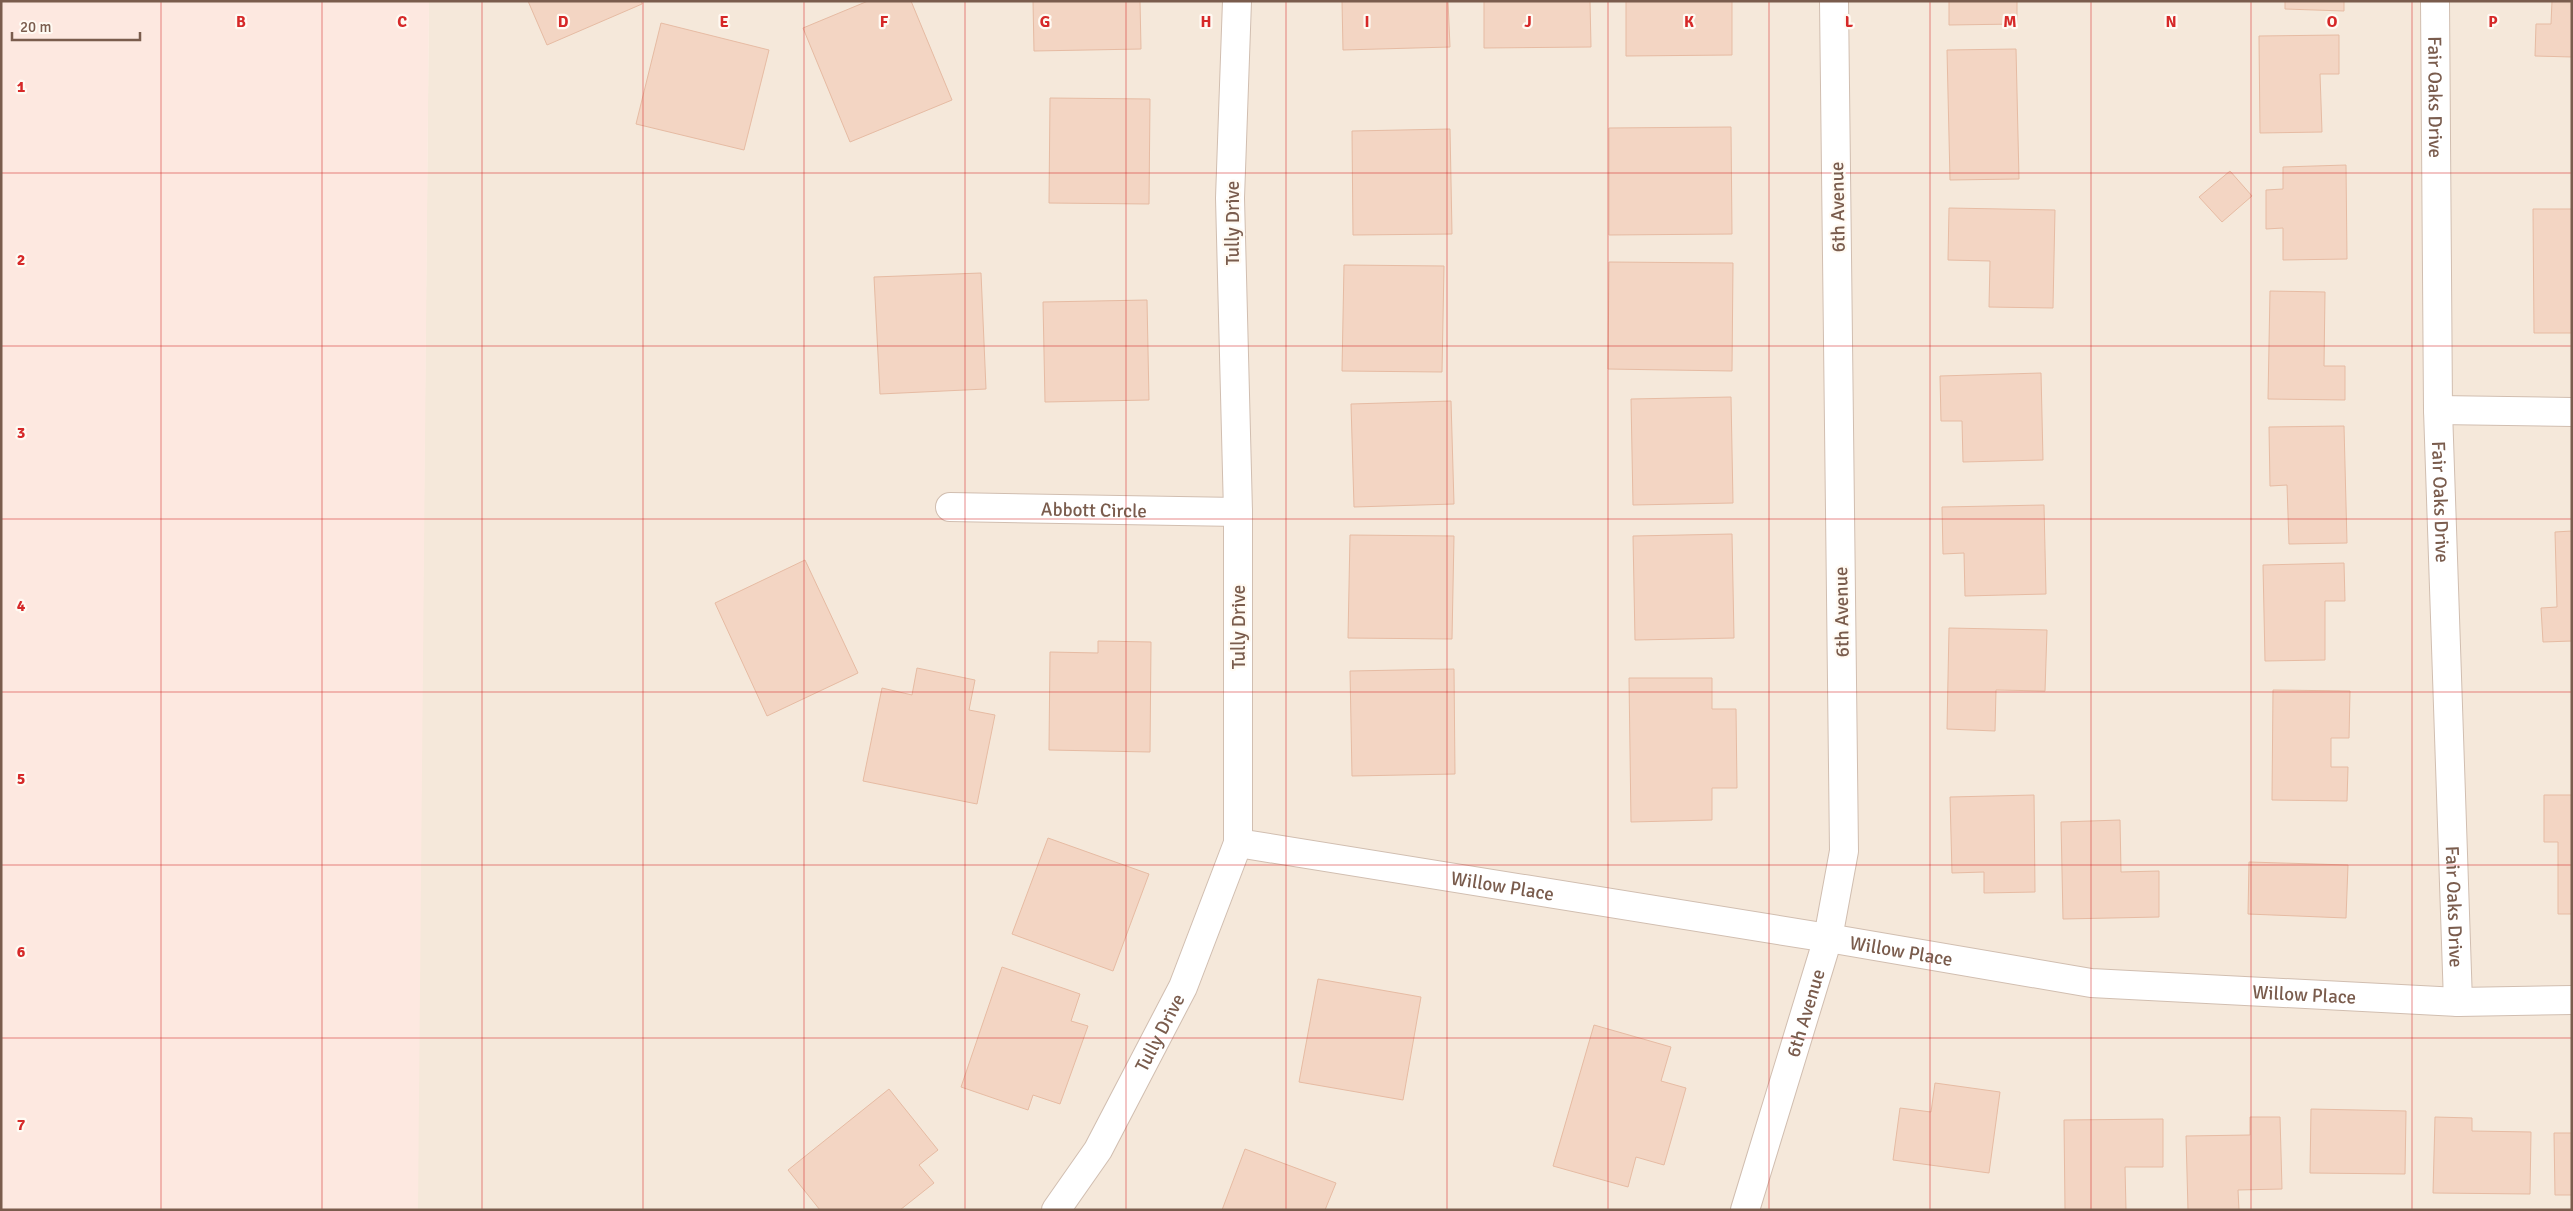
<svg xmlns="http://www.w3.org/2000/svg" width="2573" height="1211" viewBox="0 0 2573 1211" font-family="Signika,sans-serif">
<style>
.residential{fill:#f5e8da}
.commercial{fill:#fde8e0}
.building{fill:#f3d5c3;stroke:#e6bba3}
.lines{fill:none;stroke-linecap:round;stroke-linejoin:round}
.minor-casing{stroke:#d1beb0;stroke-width:30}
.minor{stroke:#fff;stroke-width:28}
.grid{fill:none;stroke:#d62828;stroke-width:1;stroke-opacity:0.55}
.labels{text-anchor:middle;stroke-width:4.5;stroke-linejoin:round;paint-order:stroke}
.street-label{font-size:19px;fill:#7a5c4d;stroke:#fffaf3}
.grid-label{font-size:16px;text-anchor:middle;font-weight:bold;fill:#d62828;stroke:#fffaf3;stroke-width:4.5;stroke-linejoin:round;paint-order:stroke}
</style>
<rect width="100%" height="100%" fill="#fdf6ec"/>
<!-- residential -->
<path class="residential" d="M 429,1 L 2572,1 L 2572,1210 L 417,1210 Z"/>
<!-- commercial -->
<path class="commercial" d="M 1,1 L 429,1 L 418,1210 L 1,1210 Z"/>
<!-- building -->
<g class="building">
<path d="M 528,1 L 641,1 L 642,4 L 547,45 Z"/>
<path d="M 868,1 L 911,1 L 952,100 L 850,142 L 803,28 Z"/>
<path d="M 1033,1 L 1140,1 L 1141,49 L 1034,51 Z"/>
<path d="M 1342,1 L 1448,1 L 1450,47 L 1343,50 Z"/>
<path d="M 1484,1 L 1590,1 L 1591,47 L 1484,48 Z"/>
<path d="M 1626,1 L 1732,1 L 1732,55 L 1626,56 Z"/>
<path d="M 1949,1 L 2017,1 L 2017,24 L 1949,25 Z"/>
<path d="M 2285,1 L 2344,1 L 2344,11 L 2285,9 Z"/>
<path d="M 2552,1 L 2572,1 L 2572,57 L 2535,56 L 2536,24 L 2551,24 Z"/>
<path d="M 661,23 L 769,50 L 744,150 L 636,124 Z"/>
<path d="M 2339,35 L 2339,74 L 2320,74 L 2322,132 L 2260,133 L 2259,36 Z"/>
<path d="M 2016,49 L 2019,179 L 1950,180 L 1947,50 Z"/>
<path d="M 1050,98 L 1150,99 L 1149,204 L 1049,203 Z"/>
<path d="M 1731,127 L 1732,234 L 1609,235 L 1609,128 Z"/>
<path d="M 1450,129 L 1452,234 L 1353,235 L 1352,131 Z"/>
<path d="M 2346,165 L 2347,259 L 2283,260 L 2283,228 L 2266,229 L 2266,190 L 2283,189 L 2283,167 Z"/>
<path d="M 2230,171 L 2252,196 L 2222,222 L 2199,197 Z"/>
<path d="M 1949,208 L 2055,210 L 2053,308 L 1989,307 L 1990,261 L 1948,260 Z"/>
<path d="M 2533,209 L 2572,209 L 2572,333 L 2534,333 Z"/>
<path d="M 1609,262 L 1733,263 L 1732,371 L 1608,369 Z"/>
<path d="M 1344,265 L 1444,266 L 1442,372 L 1342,371 Z"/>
<path d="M 981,273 L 986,389 L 880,394 L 874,277 Z"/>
<path d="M 2270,291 L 2325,292 L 2324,366 L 2345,366 L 2345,400 L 2268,399 Z"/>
<path d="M 1147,300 L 1149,400 L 1045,402 L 1043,302 Z"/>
<path d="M 2041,373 L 2043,460 L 1963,462 L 1962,421 L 1941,421 L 1940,376 Z"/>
<path d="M 1731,397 L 1733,503 L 1633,505 L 1631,399 Z"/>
<path d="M 1451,401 L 1454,504 L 1354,507 L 1351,404 Z"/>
<path d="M 2344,426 L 2347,543 L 2289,544 L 2287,485 L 2270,486 L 2269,427 Z"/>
<path d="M 2044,505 L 2046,594 L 1965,596 L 1964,553 L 1943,554 L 1942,507 Z"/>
<path d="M 2572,531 L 2572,641 L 2543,642 L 2541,608 L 2557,607 L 2555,532 Z"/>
<path d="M 1732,534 L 1734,638 L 1635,640 L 1633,536 Z"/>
<path d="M 1350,535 L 1454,536 L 1452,639 L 1348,638 Z"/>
<path d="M 805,560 L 858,673 L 767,716 L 715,603 Z"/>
<path d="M 2344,563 L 2345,601 L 2325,601 L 2325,660 L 2265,661 L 2263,565 Z"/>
<path d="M 1949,628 L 2047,630 L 2045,691 L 1996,690 L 1995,731 L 1947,729 Z"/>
<path d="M 1098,641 L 1151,642 L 1150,752 L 1049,750 L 1050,652 L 1098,653 Z"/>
<path d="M 917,668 L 975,680 L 969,710 L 995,715 L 977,804 L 863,781 L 882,688 L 912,695 Z"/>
<path d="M 1454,669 L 1455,774 L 1352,776 L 1350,671 Z"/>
<path d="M 1629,678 L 1712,678 L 1712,709 L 1736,709 L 1737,788 L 1712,788 L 1712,820 L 1631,822 Z"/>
<path d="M 2273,690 L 2350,691 L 2349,738 L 2331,738 L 2331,767 L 2348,767 L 2347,801 L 2272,800 Z"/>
<path d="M 2034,795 L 2035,892 L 1984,893 L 1984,872 L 1952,873 L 1950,797 Z"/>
<path d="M 2544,795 L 2572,795 L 2572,914 L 2558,914 L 2558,842 L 2544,842 Z"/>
<path d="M 2120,820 L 2121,872 L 2159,871 L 2159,917 L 2063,919 L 2061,822 Z"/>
<path d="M 1048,838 L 1149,874 L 1113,971 L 1012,934 Z"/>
<path d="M 2249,862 L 2348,865 L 2346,918 L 2248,914 Z"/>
<path d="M 1002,967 L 1080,994 L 1071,1021 L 1088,1026 L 1060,1104 L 1033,1095 L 1028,1110 L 961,1087 Z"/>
<path d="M 1318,979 L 1421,997 L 1403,1100 L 1299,1082 Z"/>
<path d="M 1594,1025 L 1671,1047 L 1661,1081 L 1686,1088 L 1664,1165 L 1636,1157 L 1628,1187 L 1553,1166 Z"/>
<path d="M 1935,1083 L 2000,1092 L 1989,1173 L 1893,1160 L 1900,1108 L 1931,1112 Z"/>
<path d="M 889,1089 L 938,1150 L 919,1165 L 934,1183 L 900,1210 L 820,1210 L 788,1170 Z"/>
<path d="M 2311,1109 L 2406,1111 L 2405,1174 L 2310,1173 Z"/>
<path d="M 2250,1117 L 2280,1117 L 2282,1189 L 2238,1190 L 2239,1210 L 2188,1210 L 2186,1136 L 2250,1135 Z"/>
<path d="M 2435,1117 L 2472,1118 L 2472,1131 L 2531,1132 L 2530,1194 L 2433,1193 Z"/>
<path d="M 2163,1119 L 2163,1167 L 2125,1167 L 2126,1210 L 2065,1210 L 2064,1120 Z"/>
<path d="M 2554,1133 L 2572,1133 L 2572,1195 L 2555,1195 Z"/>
<path d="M 1245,1149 L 1336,1183 L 1325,1210 L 1222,1210 Z"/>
</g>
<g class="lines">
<defs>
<g id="minor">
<path id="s1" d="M 2435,1 L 2438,410 L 2458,1002"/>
<path d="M 2438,410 L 2572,412"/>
<path id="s2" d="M 950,507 L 1238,512"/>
<path id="s3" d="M 1238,843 L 1828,938 L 2091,983 L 2458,1002 L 2572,1000"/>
<path id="s4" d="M 1056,1210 L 1098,1150 L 1183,987 L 1238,843 L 1238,512 L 1230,198 L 1237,1"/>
<path id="s5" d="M 1745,1210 L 1828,938 L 1844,851 L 1834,1"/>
</g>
</defs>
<!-- minor casing -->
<use href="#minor" class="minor-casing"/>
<!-- minor -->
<use href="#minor" class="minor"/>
</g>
<!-- grid -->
<path class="grid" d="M 161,1 L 161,1210M 322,1 L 322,1210M 482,1 L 482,1210M 643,1 L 643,1210M 804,1 L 804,1210M 965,1 L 965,1210M 1126,1 L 1126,1210M 1286,1 L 1286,1210M 1447,1 L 1447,1210M 1608,1 L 1608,1210M 1769,1 L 1769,1210M 1930,1 L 1930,1210M 2091,1 L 2091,1210M 2251,1 L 2251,1210M 2412,1 L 2412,1210M 1,173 L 2572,173M 1,346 L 2572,346M 1,519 L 2572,519M 1,692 L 2572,692M 1,865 L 2572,865M 1,1038 L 2572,1038"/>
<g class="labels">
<!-- street labels -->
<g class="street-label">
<text dy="7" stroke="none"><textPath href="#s1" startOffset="96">Fair Oaks Drive</textPath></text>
<text transform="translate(1837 207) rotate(-91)" y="7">6th Avenue</text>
<text transform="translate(1232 223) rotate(-90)" y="7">Tully Drive</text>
<text dy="7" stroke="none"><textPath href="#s1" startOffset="501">Fair Oaks Drive</textPath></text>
<text dy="7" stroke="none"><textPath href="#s2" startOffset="144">Abbott Circle</textPath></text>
<text transform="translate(1841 612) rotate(-91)" y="7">6th Avenue</text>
<text transform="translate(1238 627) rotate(-90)" y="7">Tully Drive</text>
<text dy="7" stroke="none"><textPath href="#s3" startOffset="268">Willow Place</textPath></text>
<text dy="7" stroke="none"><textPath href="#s1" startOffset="906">Fair Oaks Drive</textPath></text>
<text dy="7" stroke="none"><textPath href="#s3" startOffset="672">Willow Place</textPath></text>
<text dy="7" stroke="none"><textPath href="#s3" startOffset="1078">Willow Place</textPath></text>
<text dy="7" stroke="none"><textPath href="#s5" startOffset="206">6th Avenue</textPath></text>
<text dy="7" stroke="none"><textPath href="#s4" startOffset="206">Tully Drive</textPath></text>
</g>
</g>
<g class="grid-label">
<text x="241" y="27">B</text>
<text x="402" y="27">C</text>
<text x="563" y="27">D</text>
<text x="724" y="27">E</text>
<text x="884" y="27">F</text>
<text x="1045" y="27">G</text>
<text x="1206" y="27">H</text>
<text x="1367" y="27">I</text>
<text x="1528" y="27">J</text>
<text x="1689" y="27">K</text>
<text x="1849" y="27">L</text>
<text x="2010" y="27">M</text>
<text x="2171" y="27">N</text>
<text x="2332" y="27">O</text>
<text x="2493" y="27">P</text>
<text x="21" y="92">1</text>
<text x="21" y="265">2</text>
<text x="21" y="438">3</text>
<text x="21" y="611">4</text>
<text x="21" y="784">5</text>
<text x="21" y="957">6</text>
<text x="21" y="1130">7</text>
</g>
<!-- border -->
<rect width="2573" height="1211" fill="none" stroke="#7a5c4d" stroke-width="5"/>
<!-- scale -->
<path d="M12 32v8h128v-8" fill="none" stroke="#7a5c4d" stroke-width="2.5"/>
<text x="20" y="32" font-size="15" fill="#7a5c4d" stroke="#fffaf3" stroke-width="4" paint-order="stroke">20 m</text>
</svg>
